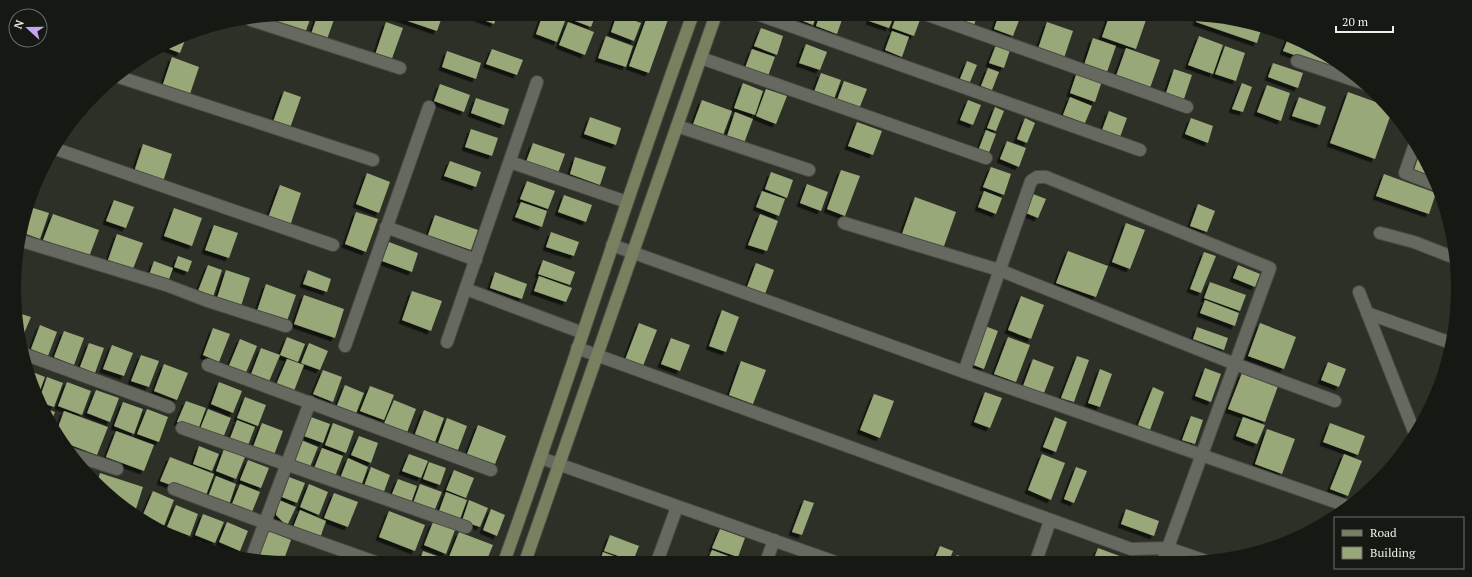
<svg xmlns="http://www.w3.org/2000/svg" width="1472" height="577" viewBox="0 0 1472 577" font-family="'PT Serif',serif">
<style>
.building{fill:#99a878;filter:url(#shadow)}
.lines{fill:none;stroke-linecap:round;stroke-linejoin:round}
.street-casing{stroke:#494b44;stroke-width:14}
.secondary-casing{stroke:#494b44;stroke-width:14}
.street{stroke:#66695f;stroke-width:12}
.secondary{stroke:#77805f;stroke-width:12}
</style>
<defs>
<filter id="shadow"><feDropShadow dx="-3.5" dy="3.5" stdDeviation="0" flood-color="#0009"/></filter>
</defs>
<rect width="100%" height="100%" fill="#2d3027"/>
<!-- building -->
<g class="building">
<path d="M 289,14 L 312,14 L 304,36 L 275,26 L 279,16 Z"/>
<path d="M 318,14 L 336,14 L 326,42 L 310,37 Z"/>
<path d="M 397,14 L 443,14 L 437,31 L 396,17 Z"/>
<path d="M 468,14 L 498,14 L 494,24 Z"/>
<path d="M 543,14 L 565,21 L 557,42 L 536,34 Z"/>
<path d="M 553,14 L 568,14 L 566,19 Z"/>
<path d="M 572,14 L 596,14 L 591,27 L 570,19 Z"/>
<path d="M 617,14 L 641,23 L 634,41 L 611,32 Z"/>
<path d="M 648,14 L 670,14 L 649,73 L 629,66 Z"/>
<path d="M 794,14 L 817,14 L 813,25 L 793,17 Z"/>
<path d="M 820,14 L 844,14 L 837,34 L 816,26 Z"/>
<path d="M 872,14 L 895,14 L 889,28 L 869,21 Z"/>
<path d="M 897,14 L 914,14 L 921,17 L 914,36 L 892,28 Z"/>
<path d="M 945,14 L 978,14 L 974,25 Z"/>
<path d="M 999,14 L 1021,15 L 1013,36 L 994,29 Z"/>
<path d="M 1110,14 L 1128,14 L 1146,20 L 1136,49 L 1102,37 Z"/>
<path d="M 1198,16 L 1223,20 L 1262,27 L 1257,43 L 1196,22 Z"/>
<path d="M 386,22 L 403,28 L 390,64 L 374,58 Z"/>
<path d="M 568,22 L 594,32 L 585,55 L 559,45 Z"/>
<path d="M 1047,22 L 1073,31 L 1064,58 L 1038,49 Z"/>
<path d="M 761,28 L 783,36 L 777,55 L 754,46 Z"/>
<path d="M 892,31 L 909,37 L 902,57 L 885,50 Z"/>
<path d="M 187,35 L 180,53 L 164,47 L 165,44 Z"/>
<path d="M 606,36 L 633,46 L 626,67 L 598,58 Z"/>
<path d="M 1199,36 L 1223,45 L 1213,74 L 1188,65 Z"/>
<path d="M 1289,36 L 1321,51 L 1342,66 L 1340,71 L 1283,51 Z"/>
<path d="M 1093,38 L 1116,46 L 1107,72 L 1084,65 Z"/>
<path d="M 806,44 L 827,52 L 820,70 L 799,63 Z"/>
<path d="M 996,45 L 1010,50 L 1004,68 L 989,63 Z"/>
<path d="M 1225,46 L 1245,53 L 1236,81 L 1215,74 Z"/>
<path d="M 1126,48 L 1160,60 L 1150,88 L 1116,76 Z"/>
<path d="M 492,49 L 523,60 L 517,75 L 486,64 Z"/>
<path d="M 752,49 L 775,57 L 768,76 L 745,68 Z"/>
<path d="M 447,51 L 481,63 L 476,79 L 442,67 Z"/>
<path d="M 172,57 L 199,67 L 189,97 L 162,87 Z"/>
<path d="M 967,61 L 977,65 L 970,82 L 960,79 Z"/>
<path d="M 1273,63 L 1303,73 L 1298,88 L 1268,77 Z"/>
<path d="M 988,68 L 999,72 L 992,90 L 981,86 Z"/>
<path d="M 1174,69 L 1192,75 L 1184,99 L 1166,93 Z"/>
<path d="M 1077,72 L 1102,81 L 1095,102 L 1070,93 Z"/>
<path d="M 821,73 L 841,80 L 834,99 L 814,92 Z"/>
<path d="M 844,81 L 867,89 L 859,109 L 837,100 Z"/>
<path d="M 743,83 L 763,91 L 755,115 L 734,108 Z"/>
<path d="M 1242,83 L 1252,87 L 1243,112 L 1232,109 Z"/>
<path d="M 440,84 L 470,95 L 464,112 L 434,101 Z"/>
<path d="M 1267,85 L 1290,93 L 1281,121 L 1257,112 Z"/>
<path d="M 766,89 L 787,96 L 776,124 L 756,116 Z"/>
<path d="M 284,91 L 301,97 L 290,128 L 273,122 Z"/>
<path d="M 1348,92 L 1387,106 L 1392,111 L 1375,159 L 1330,143 Z"/>
<path d="M 1070,97 L 1092,106 L 1085,123 L 1063,115 Z"/>
<path d="M 1299,97 L 1326,107 L 1320,125 L 1292,116 Z"/>
<path d="M 476,98 L 509,109 L 504,125 L 471,113 Z"/>
<path d="M 702,100 L 732,111 L 722,138 L 692,127 Z"/>
<path d="M 968,100 L 981,105 L 973,125 L 960,120 Z"/>
<path d="M 995,107 L 1004,111 L 996,131 L 987,128 Z"/>
<path d="M 1109,111 L 1127,118 L 1120,137 L 1102,130 Z"/>
<path d="M 735,112 L 753,119 L 743,146 L 726,139 Z"/>
<path d="M 590,117 L 621,128 L 616,145 L 584,134 Z"/>
<path d="M 1025,118 L 1035,123 L 1027,143 L 1017,139 Z"/>
<path d="M 1191,118 L 1213,126 L 1208,143 L 1185,134 Z"/>
<path d="M 857,122 L 882,131 L 873,155 L 848,146 Z"/>
<path d="M 471,129 L 498,138 L 492,156 L 465,147 Z"/>
<path d="M 986,130 L 996,134 L 988,155 L 978,151 Z"/>
<path d="M 1007,141 L 1026,148 L 1019,167 L 1000,159 Z"/>
<path d="M 533,143 L 565,154 L 558,173 L 526,162 Z"/>
<path d="M 143,144 L 172,154 L 162,185 L 133,175 Z"/>
<path d="M 1420,152 L 1430,167 L 1435,181 L 1413,173 Z"/>
<path d="M 575,157 L 606,167 L 600,185 L 570,174 Z"/>
<path d="M 450,161 L 481,172 L 476,187 L 444,176 Z"/>
<path d="M 991,167 L 1011,174 L 1004,195 L 983,187 Z"/>
<path d="M 841,170 L 860,176 L 845,216 L 827,209 Z"/>
<path d="M 771,172 L 793,180 L 787,198 L 765,189 Z"/>
<path d="M 367,173 L 390,182 L 379,213 L 356,204 Z"/>
<path d="M 1384,174 L 1436,193 L 1429,214 L 1376,196 Z"/>
<path d="M 527,181 L 555,191 L 548,209 L 520,199 Z"/>
<path d="M 807,184 L 828,192 L 821,211 L 800,203 Z"/>
<path d="M 280,185 L 301,193 L 290,226 L 268,218 Z"/>
<path d="M 762,191 L 785,199 L 779,216 L 756,207 Z"/>
<path d="M 984,191 L 1002,198 L 996,214 L 978,207 Z"/>
<path d="M 1033,194 L 1046,199 L 1038,218 L 1026,213 Z"/>
<path d="M 564,195 L 592,205 L 586,222 L 558,212 Z"/>
<path d="M 915,197 L 956,212 L 943,249 L 902,234 Z"/>
<path d="M 114,200 L 134,207 L 126,228 L 106,221 Z"/>
<path d="M 521,202 L 547,211 L 542,227 L 515,217 Z"/>
<path d="M 1198,204 L 1215,211 L 1207,232 L 1190,226 Z"/>
<path d="M 30,207 L 49,213 L 40,239 L 21,232 Z"/>
<path d="M 174,208 L 202,218 L 192,246 L 164,236 Z"/>
<path d="M 356,212 L 378,219 L 366,252 L 345,244 Z"/>
<path d="M 53,214 L 99,230 L 89,257 L 43,240 Z"/>
<path d="M 760,214 L 778,221 L 767,251 L 748,245 Z"/>
<path d="M 435,215 L 478,230 L 471,250 L 428,235 Z"/>
<path d="M 1126,223 L 1145,230 L 1130,269 L 1112,262 Z"/>
<path d="M 214,225 L 238,233 L 229,258 L 205,250 Z"/>
<path d="M 551,232 L 579,242 L 574,256 L 546,247 Z"/>
<path d="M 117,234 L 143,243 L 133,269 L 108,260 Z"/>
<path d="M 389,242 L 418,253 L 412,272 L 382,261 Z"/>
<path d="M 1068,251 L 1108,266 L 1096,297 L 1056,283 Z"/>
<path d="M 1204,252 L 1216,256 L 1201,293 L 1190,289 Z"/>
<path d="M 178,256 L 192,261 L 188,272 L 174,267 Z"/>
<path d="M 543,260 L 575,272 L 570,285 L 538,274 Z"/>
<path d="M 154,261 L 173,268 L 168,282 L 149,275 Z"/>
<path d="M 756,263 L 774,270 L 765,294 L 747,287 Z"/>
<path d="M 208,265 L 222,270 L 213,297 L 198,291 Z"/>
<path d="M 1238,265 L 1260,274 L 1255,287 L 1233,278 Z"/>
<path d="M 226,270 L 250,278 L 241,306 L 217,298 Z"/>
<path d="M 308,270 L 331,279 L 327,292 L 303,284 Z"/>
<path d="M 495,272 L 527,284 L 522,299 L 490,288 Z"/>
<path d="M 539,276 L 572,288 L 566,302 L 534,291 Z"/>
<path d="M 1210,282 L 1246,295 L 1240,311 L 1204,298 Z"/>
<path d="M 266,284 L 296,295 L 287,321 L 257,311 Z"/>
<path d="M 412,291 L 442,301 L 431,331 L 402,320 Z"/>
<path d="M 304,295 L 344,309 L 335,338 L 294,324 Z"/>
<path d="M 1021,296 L 1044,305 L 1031,339 L 1008,330 Z"/>
<path d="M 1205,300 L 1239,313 L 1235,326 L 1200,313 Z"/>
<path d="M 722,310 L 739,317 L 726,352 L 709,346 Z"/>
<path d="M 18,313 L 31,317 L 22,338 L 19,337 Z"/>
<path d="M 639,323 L 657,330 L 643,366 L 625,360 Z"/>
<path d="M 1260,323 L 1296,337 L 1284,369 L 1248,356 Z"/>
<path d="M 40,325 L 57,332 L 48,356 L 31,349 Z"/>
<path d="M 985,326 L 998,331 L 984,369 L 971,364 Z"/>
<path d="M 1197,327 L 1228,338 L 1224,350 L 1193,339 Z"/>
<path d="M 213,328 L 230,334 L 219,362 L 203,355 Z"/>
<path d="M 64,331 L 84,338 L 74,365 L 54,357 Z"/>
<path d="M 287,337 L 305,344 L 298,362 L 280,355 Z"/>
<path d="M 1008,337 L 1030,345 L 1016,382 L 994,374 Z"/>
<path d="M 671,338 L 690,345 L 680,371 L 661,364 Z"/>
<path d="M 240,339 L 257,346 L 245,375 L 228,368 Z"/>
<path d="M 89,343 L 104,348 L 95,373 L 80,367 Z"/>
<path d="M 309,343 L 328,351 L 320,370 L 301,363 Z"/>
<path d="M 112,345 L 133,353 L 124,376 L 103,369 Z"/>
<path d="M 261,348 L 280,355 L 268,384 L 250,377 Z"/>
<path d="M 141,355 L 159,361 L 149,387 L 131,381 Z"/>
<path d="M 1077,356 L 1089,360 L 1074,402 L 1061,398 Z"/>
<path d="M 287,359 L 304,365 L 294,391 L 276,385 Z"/>
<path d="M 1033,359 L 1054,367 L 1044,393 L 1023,386 Z"/>
<path d="M 741,361 L 766,370 L 753,404 L 729,395 Z"/>
<path d="M 1328,362 L 1346,369 L 1339,387 L 1321,380 Z"/>
<path d="M 164,364 L 188,373 L 177,400 L 154,391 Z"/>
<path d="M 1205,368 L 1221,374 L 1211,402 L 1195,396 Z"/>
<path d="M 1100,369 L 1112,374 L 1100,407 L 1088,403 Z"/>
<path d="M 323,370 L 342,377 L 333,402 L 313,394 Z"/>
<path d="M 30,371 L 45,377 L 39,393 Z"/>
<path d="M 1242,373 L 1278,386 L 1265,422 L 1228,409 Z"/>
<path d="M 47,377 L 63,383 L 54,407 L 42,403 L 40,397 Z"/>
<path d="M 67,382 L 91,391 L 82,415 L 58,406 Z"/>
<path d="M 219,382 L 242,391 L 233,413 L 211,404 Z"/>
<path d="M 345,385 L 364,393 L 355,416 L 336,408 Z"/>
<path d="M 370,386 L 394,395 L 384,420 L 360,411 Z"/>
<path d="M 1153,387 L 1164,392 L 1150,430 L 1138,425 Z"/>
<path d="M 96,390 L 119,398 L 110,422 L 87,413 Z"/>
<path d="M 985,392 L 1002,398 L 990,428 L 974,422 Z"/>
<path d="M 874,394 L 894,401 L 880,438 L 860,430 Z"/>
<path d="M 245,397 L 266,405 L 258,426 L 237,418 Z"/>
<path d="M 394,400 L 416,409 L 406,435 L 383,426 Z"/>
<path d="M 186,401 L 206,408 L 198,430 L 177,422 Z"/>
<path d="M 123,402 L 143,409 L 134,434 L 114,426 Z"/>
<path d="M 44,408 L 55,412 L 50,424 Z"/>
<path d="M 147,409 L 168,417 L 159,442 L 137,434 Z"/>
<path d="M 208,409 L 231,418 L 223,438 L 200,429 Z"/>
<path d="M 424,410 L 444,418 L 435,442 L 415,434 Z"/>
<path d="M 64,411 L 108,427 L 97,455 L 63,442 L 56,433 Z"/>
<path d="M 1191,416 L 1203,420 L 1195,444 L 1182,440 Z"/>
<path d="M 311,417 L 330,424 L 323,443 L 304,436 Z"/>
<path d="M 1055,417 L 1067,422 L 1056,452 L 1043,447 Z"/>
<path d="M 1243,417 L 1265,425 L 1257,444 L 1236,436 Z"/>
<path d="M 447,418 L 467,426 L 458,450 L 438,443 Z"/>
<path d="M 237,420 L 255,427 L 247,448 L 229,441 Z"/>
<path d="M 262,423 L 283,431 L 274,455 L 253,447 Z"/>
<path d="M 333,423 L 354,431 L 346,453 L 325,445 Z"/>
<path d="M 1330,423 L 1365,436 L 1358,455 L 1323,442 Z"/>
<path d="M 478,425 L 506,436 L 495,464 L 467,454 Z"/>
<path d="M 1267,429 L 1295,439 L 1282,474 L 1255,464 Z"/>
<path d="M 116,431 L 154,445 L 144,471 L 106,457 Z"/>
<path d="M 359,436 L 378,443 L 371,463 L 351,455 Z"/>
<path d="M 301,440 L 318,447 L 310,467 L 293,460 Z"/>
<path d="M 199,446 L 219,454 L 212,471 L 193,464 Z"/>
<path d="M 322,448 L 343,456 L 334,479 L 313,471 Z"/>
<path d="M 224,449 L 245,457 L 236,479 L 216,471 Z"/>
<path d="M 409,454 L 428,461 L 421,478 L 402,471 Z"/>
<path d="M 1042,454 L 1065,463 L 1051,500 L 1028,490 Z"/>
<path d="M 1344,454 L 1362,461 L 1348,496 L 1330,489 Z"/>
<path d="M 170,457 L 214,474 L 205,498 L 160,481 Z"/>
<path d="M 348,458 L 368,467 L 360,489 L 339,481 Z"/>
<path d="M 248,460 L 269,468 L 261,488 L 240,480 Z"/>
<path d="M 429,462 L 446,468 L 440,485 L 423,479 Z"/>
<path d="M 371,467 L 390,475 L 382,497 L 363,489 Z"/>
<path d="M 1076,467 L 1087,471 L 1074,503 L 1064,499 Z"/>
<path d="M 454,470 L 474,478 L 466,498 L 446,490 Z"/>
<path d="M 100,473 L 143,487 L 135,512 L 121,506 L 97,483 Z"/>
<path d="M 216,476 L 236,484 L 229,505 L 208,497 Z"/>
<path d="M 289,477 L 305,483 L 297,503 L 282,497 Z"/>
<path d="M 398,479 L 417,486 L 410,506 L 390,499 Z"/>
<path d="M 240,484 L 260,492 L 252,512 L 232,504 Z"/>
<path d="M 309,484 L 328,492 L 319,515 L 300,507 Z"/>
<path d="M 420,484 L 442,492 L 433,514 L 412,506 Z"/>
<path d="M 153,491 L 174,500 L 164,526 L 142,517 Z"/>
<path d="M 446,492 L 467,500 L 459,522 L 438,514 Z"/>
<path d="M 334,493 L 358,502 L 348,527 L 324,518 Z"/>
<path d="M 279,500 L 296,507 L 287,526 L 276,515 Z"/>
<path d="M 469,500 L 488,508 L 480,527 L 462,521 Z"/>
<path d="M 804,500 L 814,503 L 802,535 L 792,532 Z"/>
<path d="M 176,505 L 198,514 L 190,536 L 167,527 Z"/>
<path d="M 491,509 L 505,515 L 497,536 L 483,530 Z"/>
<path d="M 1126,509 L 1159,521 L 1154,536 L 1121,524 Z"/>
<path d="M 300,510 L 326,521 L 319,541 L 292,530 Z"/>
<path d="M 389,511 L 425,525 L 415,551 L 379,537 Z"/>
<path d="M 203,514 L 224,522 L 215,543 L 195,535 Z"/>
<path d="M 227,522 L 248,531 L 240,551 L 219,542 Z"/>
<path d="M 433,522 L 455,530 L 446,554 L 424,545 Z"/>
<path d="M 720,529 L 745,538 L 738,557 L 712,548 Z"/>
<path d="M 267,530 L 291,540 L 283,562 L 258,554 Z"/>
<path d="M 459,532 L 493,545 L 486,562 L 462,563 L 449,557 Z"/>
<path d="M 610,535 L 639,546 L 633,561 L 604,551 Z"/>
<path d="M 196,540 L 215,547 L 214,551 L 200,549 L 194,545 Z"/>
<path d="M 940,546 L 953,551 L 949,561 L 934,561 Z"/>
<path d="M 1098,548 L 1133,561 L 1093,561 Z"/>
<path d="M 712,550 L 736,559 L 735,562 L 707,562 Z"/>
<path d="M 423,551 L 448,560 L 447,563 L 419,563 Z"/>
<path d="M 603,552 L 630,562 L 600,562 Z"/>
<path d="M 957,555 L 973,561 L 954,561 Z"/>
</g>
<g class="lines">
<defs>
<g id="street">
<path d="M 757,14 L 1140,150"/>
<path d="M 925,14 L 1187,107"/>
<path d="M 251,20 L 400,68"/>
<path d="M 701,58 L 986,158"/>
<path d="M 1297,61 L 1366,84"/>
<path d="M 116,76 L 373,160"/>
<path d="M 677,126 L 809,170"/>
<path d="M 1415,144 L 1405,173 L 1436,185"/>
<path d="M 53,148 L 333,245"/>
<path d="M 510,162 L 627,202"/>
<path d="M 844,223 L 999,270 L 1235,364 L 1335,401"/>
<path d="M 386,227 L 476,260"/>
<path d="M 1380,233 L 1414,242 L 1455,258"/>
<path d="M 19,240 L 166,285 L 205,300 L 286,326"/>
<path d="M 612,245 L 964,372 L 1347,506"/>
<path d="M 466,289 L 583,333"/>
<path d="M 1359,292 L 1415,434"/>
<path d="M 1367,313 L 1451,343"/>
<path d="M 447,342 L 537,82"/>
<path d="M 345,346 L 429,107"/>
<path d="M 577,348 L 1131,549 L 1168,548 L 1206,561"/>
<path d="M 24,354 L 169,407"/>
<path d="M 208,365 L 491,470"/>
<path d="M 964,372 L 1031,181 L 1037,177 L 1046,177 L 1270,268 L 1163,561"/>
<path d="M 182,428 L 466,527"/>
<path d="M 71,454 L 117,469"/>
<path d="M 541,458 L 835,562"/>
<path d="M 174,489 L 265,523 L 378,563"/>
<path d="M 252,557 L 310,402"/>
<path d="M 1036,561 L 1050,521"/>
<path d="M 657,562 L 677,507"/>
<path d="M 766,562 L 774,540"/>
</g>
<g id="secondary">
<path d="M 504,562 C 569,380 627,196 693,14"/>
<path d="M 525,562 L 716,14"/>
</g>
</defs>
<!-- street casing -->
<use href="#street" class="street-casing"/>
<!-- secondary casing -->
<use href="#secondary" class="secondary-casing"/>
<!-- street -->
<use href="#street" class="street"/>
<!-- secondary -->
<use href="#secondary" class="secondary"/>
</g>
<!-- crop -->
<path d="M0 0H1472V577H0ZM288 21H1184A267 267 0 0 1 1451 288V289A267 267 0 0 1 1184 556H288A267 267 0 0 1 21 289V288A267 267 0 0 1 288 21Z" fill="#161814" fill-rule="evenodd"/>
<!-- legend -->
<rect x="1334" y="517" width="130" height="52" fill="#161814" stroke="#6c6e69"/>
<rect x="1342" y="530" width="20" height="6" fill="#77805f" stroke="#6c6e69"/>
<text x="1370" y="537" font-size="12" fill="#eceee8">Road</text>
<rect x="1342" y="547" width="20" height="12" fill="#99a878" stroke="#6c6e69"/>
<text x="1370" y="557" font-size="12" fill="#eceee8">Building</text>
<!-- north arrow -->
<g transform="translate(28 28) rotate(291)"><circle r="19" fill="#161814" stroke="#6c6e69"/>
<path d="M0-3L7 15L0 10L-7 15Z" fill="#c4a7f1"/>
<text y="-6" font-size="11" font-weight="bold" text-anchor="middle" fill="#eceee8">N</text>
</g>
<!-- scale -->
<path d="M1336 26v6h57v-6" fill="none" stroke="#eceee8" stroke-width="2"/>
<text x="1342" y="26" font-size="12" fill="#eceee8" stroke="#161814" stroke-width="3" paint-order="stroke">20 m</text>
</svg>
